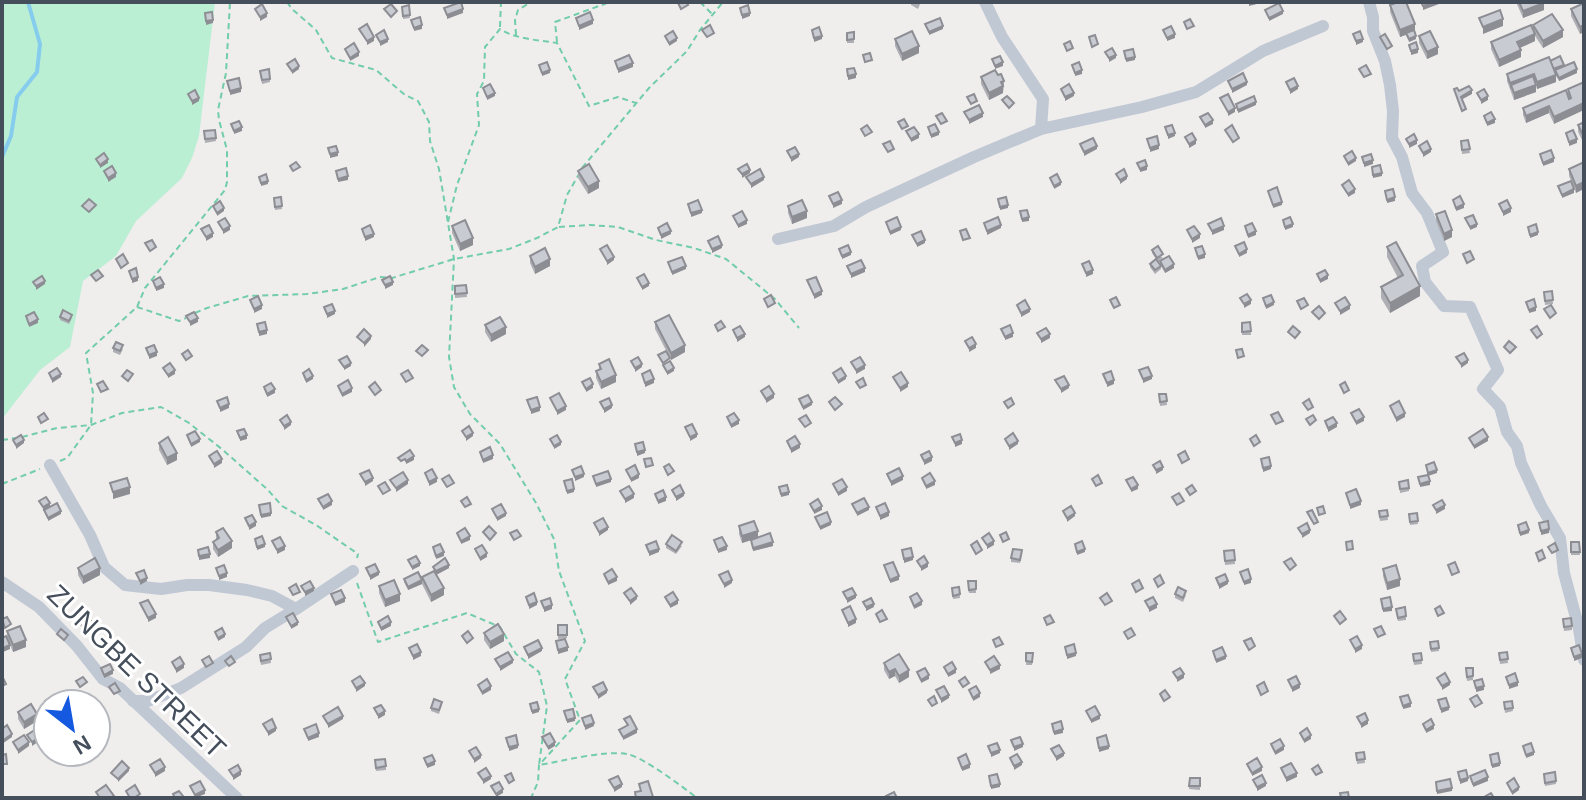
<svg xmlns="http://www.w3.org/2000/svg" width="1586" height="800" viewBox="0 0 1586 800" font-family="Arial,sans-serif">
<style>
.green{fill:#baefd4}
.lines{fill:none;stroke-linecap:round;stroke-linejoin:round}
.stream{stroke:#86cded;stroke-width:4}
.path{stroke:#71cdaa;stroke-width:2;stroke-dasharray:6 4;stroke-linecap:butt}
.minor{stroke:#c0c8d3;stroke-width:12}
.wall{fill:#adafb5}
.shaded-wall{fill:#8d8e94}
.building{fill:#c9cbd3;stroke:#8d8e94;stroke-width:2}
.labels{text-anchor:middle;stroke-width:6;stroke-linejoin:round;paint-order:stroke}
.street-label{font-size:28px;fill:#454e5b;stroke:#fff}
</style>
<rect width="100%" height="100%" fill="#f0eded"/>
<!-- green -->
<path class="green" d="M 2,2 L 215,2 L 199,136 L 192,158 L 182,178 L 136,221 L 116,256 L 83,281 L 70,347 L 40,370 L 2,419 Z"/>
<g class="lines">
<!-- stream -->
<path class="stream" d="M 2,157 L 11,136 L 17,97 L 37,72 L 40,44 L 28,2"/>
<!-- path -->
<g class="path">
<path d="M 287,2 L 292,9 L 316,30 L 332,58 L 376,70 L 405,95 L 418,101 L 429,122 L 430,141 L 439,169 L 454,259 L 449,357 L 454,387 L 470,414 L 500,444 L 536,503 L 554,539 L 559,571 L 585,641 L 565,679 L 580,720 L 539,765 L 538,782 L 531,798"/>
<path d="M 700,2 L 713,15"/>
<path d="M 500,27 L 501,2"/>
<path d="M 516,35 L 515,20 L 518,10 L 531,2"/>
<path d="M 557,42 L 555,22 L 610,2"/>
<path d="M 582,168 L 649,88 L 687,51 L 700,30 L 723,2"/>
<path d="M 448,222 L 457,185 L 479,125 L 477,94 L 484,81 L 485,47 L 500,29 C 515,39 538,40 557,43 L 589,106 L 618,97 L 636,103"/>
<path d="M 559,227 L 590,225 L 618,227 L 656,240 L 694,248 L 726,259 L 775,299 L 799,328"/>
<path d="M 137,307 L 179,321 L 186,318"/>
<path d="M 195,313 L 207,308 L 248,296 L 307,294 L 343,289 L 380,277 L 392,278 L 454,259 L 509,249 L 537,238 L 558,227 L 567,195 L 579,174"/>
<path d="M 22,437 L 57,428 L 91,425 L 122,413 L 161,407 L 189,423 L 223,450 L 268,490 L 282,506 L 316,525 L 358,554 L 357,558"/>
<path d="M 2,440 L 16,438"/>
<path d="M 60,461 L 67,458 L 91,425 L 93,393 L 86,353 L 137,307 L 145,288 L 225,190 L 227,182 L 227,150 L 219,120 L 218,110 L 226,73 L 230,2"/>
<path d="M 2,484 L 40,469"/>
<path d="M 357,583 L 378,642 L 467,613 L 500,627 L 516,654 L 539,672 L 547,706 L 539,765 C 563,761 604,750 627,754 C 643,757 683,787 697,798"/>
</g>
<!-- minor -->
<g class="minor">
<path d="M 985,2 L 1002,37 L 1043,99 L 1041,129"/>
<path d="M 1369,2 L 1373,17 L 1373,31 L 1385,61 L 1390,85 L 1393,111 L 1392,138 L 1402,157 L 1412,193 L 1427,213 L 1443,252 L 1422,266 L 1425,282 L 1444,306 L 1470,307 L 1498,370 L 1483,389 L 1500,407 L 1507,432 L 1517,446 L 1521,463 L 1541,506 L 1560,538 L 1564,573 L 1579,629 L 1584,660"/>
<path d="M 778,239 L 834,226 L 866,207 L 974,157 L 1041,129 L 1142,107 L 1196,92 L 1263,51 L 1323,26"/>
<path d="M 50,465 L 90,535 L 104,567 L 125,585 L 161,589 L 187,585 L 209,585 L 247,590 L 272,596 L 296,609 L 353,571"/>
<path d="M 2,582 L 39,607 L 77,646 L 103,679 L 120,688 L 237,798"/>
<path d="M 133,701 L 148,701 L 181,688 L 246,647 L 265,628 L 296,609"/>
</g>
</g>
<!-- wall -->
<g class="wall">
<path d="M 911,2 L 921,2 L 918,9 L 911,5 Z"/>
<path d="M 1516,2 L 1544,2 L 1544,10 L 1523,18 Z"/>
<path d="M 1584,3 L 1580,34 L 1571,16 L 1571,9 Z"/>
<path d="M 409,5 L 410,18 L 403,19 L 402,7 Z"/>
<path d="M 1390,5 L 1415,31 L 1416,39 L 1409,42 L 1406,35 L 1400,37 L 1390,12 Z"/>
<path d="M 1533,25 L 1563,37 L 1543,48 L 1535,36 L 1535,41 L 1520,48 L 1521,57 L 1499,67 L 1491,49 L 1491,42 L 1533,28 Z"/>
<path d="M 854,32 L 854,43 L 847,43 L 847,33 Z"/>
<path d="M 1419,36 L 1438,54 L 1427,59 L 1419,43 Z"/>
<path d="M 895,39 L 919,53 L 902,61 L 895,46 Z"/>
<path d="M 1550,61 L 1577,73 L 1559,81 L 1556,76 L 1556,82 L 1537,89 L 1536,86 L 1536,92 L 1514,100 L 1507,81 L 1507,74 Z"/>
<path d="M 260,74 L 270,79 L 270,82 L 262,84 Z"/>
<path d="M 981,77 L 1004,88 L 1003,88 L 1003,93 L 989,100 L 981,84 Z"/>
<path d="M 1584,82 L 1554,124 L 1549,113 L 1526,123 L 1523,115 L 1523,108 L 1568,94 L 1568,89 Z"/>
<path d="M 1584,122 L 1584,144 L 1578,132 L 1578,125 Z"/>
<path d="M 215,130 L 216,141 L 205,143 L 204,131 Z"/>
<path d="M 1468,140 L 1470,153 L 1462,154 L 1461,141 Z"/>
<path d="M 1584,162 L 1576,193 L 1569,176 L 1569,169 Z"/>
<path d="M 578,171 L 599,188 L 588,194 L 578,178 Z"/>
<path d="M 281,197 L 282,209 L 275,210 L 274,198 Z"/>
<path d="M 788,206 L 807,218 L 792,224 L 788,213 Z"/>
<path d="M 1436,214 L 1452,237 L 1444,241 L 1436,221 Z"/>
<path d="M 452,226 L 473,245 L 460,251 L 452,233 Z"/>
<path d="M 1387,247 L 1420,296 L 1390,313 L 1381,298 L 1381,287 L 1398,278 L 1387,257 Z"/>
<path d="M 1152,250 L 1163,258 L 1158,261 L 1160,265 L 1160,261 L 1174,268 L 1165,273 L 1161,266 L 1161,269 L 1155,274 L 1150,267 L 1150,264 L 1156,259 L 1152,253 Z"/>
<path d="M 530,256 L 550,266 L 535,274 L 530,263 Z"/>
<path d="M 466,285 L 467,297 L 455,298 L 455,286 Z"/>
<path d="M 1552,291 L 1553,304 L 1545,305 L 1544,292 Z"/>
<path d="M 60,317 L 72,318 L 69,324 L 60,320 Z"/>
<path d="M 655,322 L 685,352 L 671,360 L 655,329 Z"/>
<path d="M 1250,322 L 1251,335 L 1242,335 L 1242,323 Z"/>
<path d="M 485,325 L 506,334 L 491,342 L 485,332 Z"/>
<path d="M 113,348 L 123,349 L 120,355 L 113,352 Z"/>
<path d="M 599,364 L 616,382 L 601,389 L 596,378 L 596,371 L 599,370 Z"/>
<path d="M 1159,394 L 1166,394 L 1167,405 L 1160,406 Z"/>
<path d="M 159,443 L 177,460 L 167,465 L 159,450 Z"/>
<path d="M 1399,482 L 1409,488 L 1409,491 L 1400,493 Z"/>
<path d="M 1387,510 L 1388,520 L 1380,521 L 1379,514 Z"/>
<path d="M 1417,513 L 1418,524 L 1410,525 L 1409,514 Z"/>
<path d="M 739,526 L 758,537 L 773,546 L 753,551 L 751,540 L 742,543 L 739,534 Z"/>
<path d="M 216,532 L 232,548 L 218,557 L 213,549 L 213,542 L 216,540 Z"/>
<path d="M 1571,542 L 1579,542 L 1580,555 L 1571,555 Z"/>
<path d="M 666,544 L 682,546 L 676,554 L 666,548 Z"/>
<path d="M 1234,550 L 1235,564 L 1225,565 L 1224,551 Z"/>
<path d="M 1022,554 L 1020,563 L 1011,562 L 1011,558 Z"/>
<path d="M 433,567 L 449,568 L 436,575 L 444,595 L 431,602 L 422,584 L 408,590 L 404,582 L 404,579 L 422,579 L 434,571 Z"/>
<path d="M 78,568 L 100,575 L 83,584 L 78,575 Z"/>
<path d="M 1383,569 L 1400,586 L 1387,590 L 1383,576 Z"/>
<path d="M 968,581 L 976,581 L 976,593 L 969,593 Z"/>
<path d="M 379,586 L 400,601 L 385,607 L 379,593 Z"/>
<path d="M 959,587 L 960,598 L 953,599 L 952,588 Z"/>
<path d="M 1175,594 L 1186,595 L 1183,602 L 1175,598 Z"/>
<path d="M 1396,612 L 1406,616 L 1406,620 L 1398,621 Z"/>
<path d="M 79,620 L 95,630 L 88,635 L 79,624 Z"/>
<path d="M 1563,623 L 1572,626 L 1572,630 L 1564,631 Z"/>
<path d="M 558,625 L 567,635 L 567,638 L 558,639 Z"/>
<path d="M 7,631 L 26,647 L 13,652 L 7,638 Z"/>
<path d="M 484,633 L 504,641 L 490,649 L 484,640 Z"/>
<path d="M 1438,641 L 1439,651 L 1431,652 L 1430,645 Z"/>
<path d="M 1507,652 L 1508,663 L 1500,664 L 1499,653 Z"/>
<path d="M 270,653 L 271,663 L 261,665 L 260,659 Z"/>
<path d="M 1026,653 L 1033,653 L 1032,665 L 1026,665 Z"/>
<path d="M 1421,653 L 1422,664 L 1414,665 L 1413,658 Z"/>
<path d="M 884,663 L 909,677 L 899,683 L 895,676 L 889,679 L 884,670 Z"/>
<path d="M 1466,668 L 1473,668 L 1473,680 L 1467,681 Z"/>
<path d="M 1512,701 L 1513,711 L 1505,713 L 1504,702 Z"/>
<path d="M 442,705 L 439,714 L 431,711 L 431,708 Z"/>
<path d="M 18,712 L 37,721 L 24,729 L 18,719 Z"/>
<path d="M 1364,752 L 1365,763 L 1357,764 L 1356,753 Z"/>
<path d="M 375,760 L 386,766 L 386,770 L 376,771 Z"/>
<path d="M 1544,777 L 1556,781 L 1556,784 L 1545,786 Z"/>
<path d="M 1190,778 L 1200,778 L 1200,790 L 1189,789 Z"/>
</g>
<!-- shaded-wall -->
<g class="shaded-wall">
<path d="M 1252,2 L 1261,2 L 1261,3 L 1249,6 L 1249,3 Z"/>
<path d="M 1434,2 L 1439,2 L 1439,4 L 1423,10 L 1423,6 Z"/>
<path d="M 1544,3 L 1544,10 L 1523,18 L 1523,11 Z"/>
<path d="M 463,9 L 463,13 L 447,19 L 447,15 Z"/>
<path d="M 1283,11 L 1283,14 L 1269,21 L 1269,18 Z"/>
<path d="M 267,13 L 267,17 L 260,21 L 260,17 Z"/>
<path d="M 750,13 L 750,16 L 742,19 L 742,15 Z"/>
<path d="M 1503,19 L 1503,26 L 1483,34 L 1483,27 Z"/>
<path d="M 213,20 L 213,23 L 206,25 L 206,21 Z"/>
<path d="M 593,20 L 593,24 L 579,30 L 579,26 Z"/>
<path d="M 1415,24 L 1415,31 L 1400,37 L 1400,30 Z"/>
<path d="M 422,25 L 422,29 L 414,31 L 414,28 Z"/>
<path d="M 1584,25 L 1584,32 L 1580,34 L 1580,27 Z"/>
<path d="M 943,26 L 943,29 L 929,35 L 929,32 Z"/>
<path d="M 1563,30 L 1563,37 L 1543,48 L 1543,41 Z"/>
<path d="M 1175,34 L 1175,38 L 1167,41 L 1167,38 Z"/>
<path d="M 1535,34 L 1535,41 L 1517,49 L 1517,42 Z"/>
<path d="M 822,36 L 822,39 L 814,42 L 814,38 Z"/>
<path d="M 1416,36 L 1416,39 L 1409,42 L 1409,39 Z"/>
<path d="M 374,37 L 374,41 L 367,45 L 367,41 Z"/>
<path d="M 677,38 L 677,41 L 669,46 L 669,43 Z"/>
<path d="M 388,39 L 388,42 L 380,46 L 380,42 Z"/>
<path d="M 1363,39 L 1363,42 L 1356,45 L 1356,41 Z"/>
<path d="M 919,46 L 919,53 L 902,61 L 902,54 Z"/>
<path d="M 1438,47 L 1438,54 L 1427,59 L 1427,52 Z"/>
<path d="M 1418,49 L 1418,53 L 1411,55 L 1411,51 Z"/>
<path d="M 1521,50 L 1521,57 L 1499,67 L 1499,60 Z"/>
<path d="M 359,52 L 359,56 L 350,61 L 350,58 Z"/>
<path d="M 1116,55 L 1116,58 L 1109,62 L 1109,58 Z"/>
<path d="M 1135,57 L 1135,60 L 1126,62 L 1126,59 Z"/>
<path d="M 1003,62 L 1003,66 L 995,69 L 995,66 Z"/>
<path d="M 633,63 L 633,67 L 618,73 L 618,69 Z"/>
<path d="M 299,66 L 299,69 L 292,74 L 292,71 Z"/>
<path d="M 1577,69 L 1577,73 L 1559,81 L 1559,78 Z"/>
<path d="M 550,70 L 550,73 L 542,76 L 542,73 Z"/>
<path d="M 1082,70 L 1082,74 L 1075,76 L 1075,73 Z"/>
<path d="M 856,74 L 856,78 L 848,80 L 848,76 Z"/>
<path d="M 1534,74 L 1534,81 L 1511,85 L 1510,90 L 1510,83 Z"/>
<path d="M 1556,75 L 1556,82 L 1537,89 L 1537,82 Z"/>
<path d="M 1004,81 L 1003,93 L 989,100 L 989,93 Z"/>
<path d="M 1247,82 L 1247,85 L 1232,93 L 1232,89 Z"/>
<path d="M 1536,85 L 1536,92 L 1514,100 L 1514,93 Z"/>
<path d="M 1298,86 L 1298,89 L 1290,94 L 1290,90 Z"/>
<path d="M 241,88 L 241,92 L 230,95 L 230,91 Z"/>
<path d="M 1472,90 L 1472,94 L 1461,100 L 1461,97 Z"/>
<path d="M 495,93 L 495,96 L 487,100 L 487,97 Z"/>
<path d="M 1074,93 L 1074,96 L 1065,101 L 1065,97 Z"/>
<path d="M 1488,96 L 1488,100 L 1481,104 L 1481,100 Z"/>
<path d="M 199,98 L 199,101 L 192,105 L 192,101 Z"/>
<path d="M 1256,102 L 1256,105 L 1238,113 L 1238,110 Z"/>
<path d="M 1584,103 L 1584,110 L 1554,124 L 1554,117 Z"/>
<path d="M 1549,106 L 1549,113 L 1526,123 L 1526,116 Z"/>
<path d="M 1235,108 L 1235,112 L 1228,116 L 1228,112 Z"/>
<path d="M 983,113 L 983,117 L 969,124 L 969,120 Z"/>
<path d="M 1495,119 L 1495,123 L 1487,126 L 1487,123 Z"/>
<path d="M 1213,120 L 1213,124 L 1205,128 L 1205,125 Z"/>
<path d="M 242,127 L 242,131 L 234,134 L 234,131 Z"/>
<path d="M 939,132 L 939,135 L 931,138 L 931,135 Z"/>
<path d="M 1175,133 L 1175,136 L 1168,139 L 1168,135 Z"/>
<path d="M 919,134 L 919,138 L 911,142 L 911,139 Z"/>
<path d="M 1577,139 L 1577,143 L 1569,146 L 1569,142 Z"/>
<path d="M 1196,140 L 1196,144 L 1189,148 L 1189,144 Z"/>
<path d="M 1417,140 L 1417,144 L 1409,148 L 1409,144 Z"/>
<path d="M 1159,145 L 1159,149 L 1150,152 L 1150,148 Z"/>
<path d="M 1097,146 L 1097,149 L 1084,156 L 1084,152 Z"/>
<path d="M 1431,149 L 1431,152 L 1423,157 L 1423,153 Z"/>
<path d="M 338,152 L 338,156 L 330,158 L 330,154 Z"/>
<path d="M 799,154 L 799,157 L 791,162 L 791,158 Z"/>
<path d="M 1356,158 L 1356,161 L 1348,166 L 1348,163 Z"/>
<path d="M 1554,158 L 1554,162 L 1543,166 L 1543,163 Z"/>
<path d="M 108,159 L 108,163 L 100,168 L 100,165 Z"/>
<path d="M 1373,160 L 1373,164 L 1364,167 L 1364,163 Z"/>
<path d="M 1147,166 L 1147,170 L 1140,172 L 1140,169 Z"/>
<path d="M 750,170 L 750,173 L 742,178 L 742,174 Z"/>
<path d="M 116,173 L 116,177 L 108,182 L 108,178 Z"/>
<path d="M 1382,173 L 1382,176 L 1373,178 L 1373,175 Z"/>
<path d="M 348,176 L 348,180 L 338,182 L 338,179 Z"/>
<path d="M 1127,176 L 1127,179 L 1120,184 L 1120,180 Z"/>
<path d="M 764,177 L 764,180 L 751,188 L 751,184 Z"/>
<path d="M 268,181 L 268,184 L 261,186 L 261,183 Z"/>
<path d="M 599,181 L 599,188 L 588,194 L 588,187 Z"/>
<path d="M 1061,182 L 1061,185 L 1054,189 L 1054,186 Z"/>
<path d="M 1584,182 L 1584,189 L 1576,193 L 1576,186 Z"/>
<path d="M 1355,189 L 1355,193 L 1348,197 L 1348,194 Z"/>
<path d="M 1574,189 L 1574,193 L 1562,198 L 1562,195 Z"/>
<path d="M 1395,197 L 1395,201 L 1387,203 L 1387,200 Z"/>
<path d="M 842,200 L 842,204 L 833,208 L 833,204 Z"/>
<path d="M 1282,202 L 1282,205 L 1273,208 L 1273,205 Z"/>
<path d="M 1464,204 L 1464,208 L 1456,211 L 1456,208 Z"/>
<path d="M 1008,205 L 1008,208 L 1000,210 L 1000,207 Z"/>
<path d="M 224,208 L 224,211 L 217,216 L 217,213 Z"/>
<path d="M 1511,208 L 1511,212 L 1503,216 L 1503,212 Z"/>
<path d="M 702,210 L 702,213 L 691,217 L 691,213 Z"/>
<path d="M 807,211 L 807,218 L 792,224 L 792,217 Z"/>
<path d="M 1029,217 L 1029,221 L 1022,222 L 1022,219 Z"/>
<path d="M 747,220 L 747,224 L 738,228 L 738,225 Z"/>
<path d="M 1293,224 L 1293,227 L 1285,230 L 1285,227 Z"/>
<path d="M 1477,224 L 1477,227 L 1470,230 L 1470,227 Z"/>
<path d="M 1001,225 L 1001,228 L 987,235 L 987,231 Z"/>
<path d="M 230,226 L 230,230 L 223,234 L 223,230 Z"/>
<path d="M 1224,226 L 1224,230 L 1212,235 L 1212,231 Z"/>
<path d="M 901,227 L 901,230 L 890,235 L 890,232 Z"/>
<path d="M 1452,230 L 1452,237 L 1444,241 L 1444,234 Z"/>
<path d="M 671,231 L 671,234 L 661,239 L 661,235 Z"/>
<path d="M 1256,231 L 1256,235 L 1248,238 L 1248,235 Z"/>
<path d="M 1538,232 L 1538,235 L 1530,238 L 1530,235 Z"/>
<path d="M 213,233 L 213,237 L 206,241 L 206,237 Z"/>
<path d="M 374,234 L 374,237 L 365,241 L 365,237 Z"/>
<path d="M 1200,234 L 1200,238 L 1192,243 L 1192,239 Z"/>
<path d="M 473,238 L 473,245 L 460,251 L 460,244 Z"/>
<path d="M 925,240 L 925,243 L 917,247 L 917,244 Z"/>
<path d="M 722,245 L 722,248 L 712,253 L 712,249 Z"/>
<path d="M 1247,249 L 1247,253 L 1239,257 L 1239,254 Z"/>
<path d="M 851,252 L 851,255 L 842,259 L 842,256 Z"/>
<path d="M 1205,254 L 1205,258 L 1198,260 L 1198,257 Z"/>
<path d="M 614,257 L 614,260 L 607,265 L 607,261 Z"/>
<path d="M 550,259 L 550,266 L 535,274 L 535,267 Z"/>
<path d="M 1174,264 L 1174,268 L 1165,273 L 1165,270 Z"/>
<path d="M 686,266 L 686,269 L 672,275 L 672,272 Z"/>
<path d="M 865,268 L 865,272 L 851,278 L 851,274 Z"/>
<path d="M 1093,270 L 1093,274 L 1086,277 L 1086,273 Z"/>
<path d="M 1328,275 L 1328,279 L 1320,283 L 1320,280 Z"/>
<path d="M 138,277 L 138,281 L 132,283 L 132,279 Z"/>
<path d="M 45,281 L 45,284 L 36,290 L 36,286 Z"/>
<path d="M 393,282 L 393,285 L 385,289 L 385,285 Z"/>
<path d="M 649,283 L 649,286 L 642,290 L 642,287 Z"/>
<path d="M 164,284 L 164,288 L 156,291 L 156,288 Z"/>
<path d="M 1420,286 L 1420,296 L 1390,313 L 1390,303 Z"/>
<path d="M 822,291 L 822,295 L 814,299 L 814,295 Z"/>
<path d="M 1251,300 L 1251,304 L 1244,308 L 1244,304 Z"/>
<path d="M 1274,302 L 1274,305 L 1266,309 L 1266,306 Z"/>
<path d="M 262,305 L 262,309 L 254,313 L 254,309 Z"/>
<path d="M 1350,305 L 1350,309 L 1340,315 L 1340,311 Z"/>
<path d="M 1536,307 L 1536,311 L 1529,313 L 1529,310 Z"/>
<path d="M 1030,309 L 1030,312 L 1021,317 L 1021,313 Z"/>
<path d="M 335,311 L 335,314 L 327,318 L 327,314 Z"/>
<path d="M 198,318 L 198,322 L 190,326 L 190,322 Z"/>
<path d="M 38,319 L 38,323 L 29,327 L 29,324 Z"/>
<path d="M 506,327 L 506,334 L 491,342 L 491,335 Z"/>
<path d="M 267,330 L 267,334 L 259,336 L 259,332 Z"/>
<path d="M 1013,333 L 1013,337 L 1005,340 L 1005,337 Z"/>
<path d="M 745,334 L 745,337 L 737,342 L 737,338 Z"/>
<path d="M 1050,334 L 1050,338 L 1041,343 L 1041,339 Z"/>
<path d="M 371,336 L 371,339 L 364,347 L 364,343 Z"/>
<path d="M 976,344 L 976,348 L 969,352 L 969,348 Z"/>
<path d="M 685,345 L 685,352 L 671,360 L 671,353 Z"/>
<path d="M 157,352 L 157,356 L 149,359 L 149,355 Z"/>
<path d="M 1468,360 L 1468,363 L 1461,368 L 1461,364 Z"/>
<path d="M 351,363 L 351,366 L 344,370 L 344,367 Z"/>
<path d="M 642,364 L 642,367 L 635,372 L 635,368 Z"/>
<path d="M 865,365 L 865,369 L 856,374 L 856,370 Z"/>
<path d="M 674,368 L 674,371 L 667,375 L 667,372 Z"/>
<path d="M 175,370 L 175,374 L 168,378 L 168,375 Z"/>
<path d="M 61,374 L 61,377 L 52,383 L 52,379 Z"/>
<path d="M 616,375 L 616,382 L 601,389 L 601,382 Z"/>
<path d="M 313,376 L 313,379 L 306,383 L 306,380 Z"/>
<path d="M 846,376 L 846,379 L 838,384 L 838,381 Z"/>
<path d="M 1152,376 L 1152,379 L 1143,383 L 1143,379 Z"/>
<path d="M 654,379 L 654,383 L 645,387 L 645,383 Z"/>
<path d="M 1114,380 L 1114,384 L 1107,387 L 1107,383 Z"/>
<path d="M 908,383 L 908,387 L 900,392 L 900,388 Z"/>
<path d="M 593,384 L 593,388 L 586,392 L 586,389 Z"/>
<path d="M 1069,385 L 1069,388 L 1061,393 L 1061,389 Z"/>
<path d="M 352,388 L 352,392 L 342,397 L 342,394 Z"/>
<path d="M 275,389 L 275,393 L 267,397 L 267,394 Z"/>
<path d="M 774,394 L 774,398 L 766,403 L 766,399 Z"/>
<path d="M 812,402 L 812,405 L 803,410 L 803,407 Z"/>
<path d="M 229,404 L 229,408 L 220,412 L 220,408 Z"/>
<path d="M 612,405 L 612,408 L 604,413 L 604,409 Z"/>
<path d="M 566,406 L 566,410 L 557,415 L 557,411 Z"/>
<path d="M 540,407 L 540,411 L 531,414 L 531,410 Z"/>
<path d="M 1405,413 L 1405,417 L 1396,422 L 1396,418 Z"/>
<path d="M 1364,417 L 1364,421 L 1356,425 L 1356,422 Z"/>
<path d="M 739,420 L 739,424 L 731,428 L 731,425 Z"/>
<path d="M 291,422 L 291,425 L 284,430 L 284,426 Z"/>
<path d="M 1337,423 L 1337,427 L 1328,432 L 1328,428 Z"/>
<path d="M 473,433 L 473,436 L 466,441 L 466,437 Z"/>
<path d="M 697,434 L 697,437 L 690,441 L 690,437 Z"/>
<path d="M 247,435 L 247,439 L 240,441 L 240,438 Z"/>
<path d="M 1488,437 L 1488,441 L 1474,449 L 1474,446 Z"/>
<path d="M 200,439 L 200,442 L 191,447 L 191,444 Z"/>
<path d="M 24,440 L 24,443 L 16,449 L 16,445 Z"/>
<path d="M 962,440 L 962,444 L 955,447 L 955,443 Z"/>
<path d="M 1018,441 L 1018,444 L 1009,450 L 1009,446 Z"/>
<path d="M 561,442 L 561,445 L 554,449 L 554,446 Z"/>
<path d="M 800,444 L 800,448 L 791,453 L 791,449 Z"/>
<path d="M 645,450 L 645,453 L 637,456 L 637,452 Z"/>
<path d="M 177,453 L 177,460 L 167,465 L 167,458 Z"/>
<path d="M 493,455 L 493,459 L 483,463 L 483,460 Z"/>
<path d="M 414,456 L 414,460 L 406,464 L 406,461 Z"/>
<path d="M 932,457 L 932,461 L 924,465 L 924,461 Z"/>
<path d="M 222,459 L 222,463 L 214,468 L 214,464 Z"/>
<path d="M 1271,466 L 1271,469 L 1263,472 L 1263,468 Z"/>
<path d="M 1163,467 L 1163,470 L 1156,474 L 1156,470 Z"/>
<path d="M 1437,470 L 1437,473 L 1428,476 L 1428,473 Z"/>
<path d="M 584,474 L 584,477 L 575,481 L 575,477 Z"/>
<path d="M 639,474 L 639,478 L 631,482 L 631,479 Z"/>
<path d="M 903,476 L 903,480 L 891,486 L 891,482 Z"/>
<path d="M 373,478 L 373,481 L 365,486 L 365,482 Z"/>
<path d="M 437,478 L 437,482 L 429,486 L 429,482 Z"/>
<path d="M 611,479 L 611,482 L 596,487 L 596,484 Z"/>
<path d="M 408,480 L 408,484 L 396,492 L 396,488 Z"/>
<path d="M 935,481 L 935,485 L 926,489 L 926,486 Z"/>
<path d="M 1430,481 L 1430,485 L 1420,487 L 1420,484 Z"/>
<path d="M 1138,485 L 1138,489 L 1131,492 L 1131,489 Z"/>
<path d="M 130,487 L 130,494 L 113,499 L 113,492 Z"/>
<path d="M 847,487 L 847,491 L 838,496 L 838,493 Z"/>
<path d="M 574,489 L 574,492 L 567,494 L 567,491 Z"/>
<path d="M 789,492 L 789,495 L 781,497 L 781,494 Z"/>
<path d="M 684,493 L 684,496 L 676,501 L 676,497 Z"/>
<path d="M 634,494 L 634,498 L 625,503 L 625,499 Z"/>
<path d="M 666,497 L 666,501 L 658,504 L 658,501 Z"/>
<path d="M 332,501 L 332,505 L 323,510 L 323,507 Z"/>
<path d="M 1361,501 L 1361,505 L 1350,509 L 1350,505 Z"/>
<path d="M 50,503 L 50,506 L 43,511 L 43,507 Z"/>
<path d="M 1445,505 L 1445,509 L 1436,514 L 1436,510 Z"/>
<path d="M 822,506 L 822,510 L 814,514 L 814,511 Z"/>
<path d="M 869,507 L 869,510 L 857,516 L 857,513 Z"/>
<path d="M 61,511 L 61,514 L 48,521 L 48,518 Z"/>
<path d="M 889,512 L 889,516 L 880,520 L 880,516 Z"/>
<path d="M 271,513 L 271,516 L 261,518 L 261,515 Z"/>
<path d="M 506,513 L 506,516 L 497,521 L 497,518 Z"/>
<path d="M 1075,513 L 1075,516 L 1067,522 L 1067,518 Z"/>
<path d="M 256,522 L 256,526 L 249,530 L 249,526 Z"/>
<path d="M 831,522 L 831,525 L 820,530 L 820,527 Z"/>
<path d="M 608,527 L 608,530 L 599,536 L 599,532 Z"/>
<path d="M 1549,529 L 1549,533 L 1541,535 L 1541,531 Z"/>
<path d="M 1310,530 L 1310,533 L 1302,538 L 1302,534 Z"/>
<path d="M 1529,530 L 1529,533 L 1520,536 L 1520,533 Z"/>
<path d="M 758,531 L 758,538 L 742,543 L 742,536 Z"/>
<path d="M 470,536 L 470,540 L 461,544 L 461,541 Z"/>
<path d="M 232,541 L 232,548 L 218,557 L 218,550 Z"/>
<path d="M 994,541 L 994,545 L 987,549 L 987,545 Z"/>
<path d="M 773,542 L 773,546 L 753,551 L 753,548 Z"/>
<path d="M 265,544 L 265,547 L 257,550 L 257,547 Z"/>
<path d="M 285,546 L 285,550 L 277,554 L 277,550 Z"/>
<path d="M 727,546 L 727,550 L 718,553 L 718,550 Z"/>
<path d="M 659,549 L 659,552 L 649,556 L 649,552 Z"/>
<path d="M 1085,549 L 1085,552 L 1077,555 L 1077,552 Z"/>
<path d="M 444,552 L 444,556 L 436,559 L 436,556 Z"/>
<path d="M 487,553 L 487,557 L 480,561 L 480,558 Z"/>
<path d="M 210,554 L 210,558 L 199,560 L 199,556 Z"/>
<path d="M 913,557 L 913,560 L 904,563 L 904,559 Z"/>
<path d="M 420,563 L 420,566 L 412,570 L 412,567 Z"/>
<path d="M 928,563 L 928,567 L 921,571 L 921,567 Z"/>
<path d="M 449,565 L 449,568 L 436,575 L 436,571 Z"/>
<path d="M 100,568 L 100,575 L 83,584 L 83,577 Z"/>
<path d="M 379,572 L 379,575 L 370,580 L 370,576 Z"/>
<path d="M 227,573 L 227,577 L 219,580 L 219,576 Z"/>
<path d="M 899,576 L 899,580 L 890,583 L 890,580 Z"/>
<path d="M 617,577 L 617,581 L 608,585 L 608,582 Z"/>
<path d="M 147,578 L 147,581 L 140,585 L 140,581 Z"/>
<path d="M 1251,579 L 1251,583 L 1244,585 L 1244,582 Z"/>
<path d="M 1400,579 L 1400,586 L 1387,590 L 1387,583 Z"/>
<path d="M 422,580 L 422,584 L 408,590 L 408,587 Z"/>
<path d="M 732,580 L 732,583 L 724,588 L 724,584 Z"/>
<path d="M 1228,581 L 1228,584 L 1219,589 L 1219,585 Z"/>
<path d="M 314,588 L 314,591 L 305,596 L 305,592 Z"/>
<path d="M 444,588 L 444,595 L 431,602 L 431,595 Z"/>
<path d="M 400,594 L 400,601 L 385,607 L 385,600 Z"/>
<path d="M 856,595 L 856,598 L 847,603 L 847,599 Z"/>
<path d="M 637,596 L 637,599 L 630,605 L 630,601 Z"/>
<path d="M 345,598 L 345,602 L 335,606 L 335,603 Z"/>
<path d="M 678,600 L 678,604 L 670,608 L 670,605 Z"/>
<path d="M 922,601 L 922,605 L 914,609 L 914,606 Z"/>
<path d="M 537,602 L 537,605 L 529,609 L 529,605 Z"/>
<path d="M 874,604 L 874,607 L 866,611 L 866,607 Z"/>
<path d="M 1157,604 L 1157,608 L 1149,612 L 1149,608 Z"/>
<path d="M 552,605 L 552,609 L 544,612 L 544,608 Z"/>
<path d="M 1392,607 L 1392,611 L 1383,612 L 1383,609 Z"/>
<path d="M 156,614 L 156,618 L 148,622 L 148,618 Z"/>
<path d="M 856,619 L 856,623 L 848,627 L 848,623 Z"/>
<path d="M 298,622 L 298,625 L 291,629 L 291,626 Z"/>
<path d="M 391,622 L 391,626 L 381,631 L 381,628 Z"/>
<path d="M 95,626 L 95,630 L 88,635 L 88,632 Z"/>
<path d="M 225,634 L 225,637 L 218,641 L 218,638 Z"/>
<path d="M 504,634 L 504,641 L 490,649 L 490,642 Z"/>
<path d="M 26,640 L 26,647 L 13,652 L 13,645 Z"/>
<path d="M 10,645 L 10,649 L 3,652 L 3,648 Z"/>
<path d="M 1362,645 L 1362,649 L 1355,653 L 1355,649 Z"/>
<path d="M 568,647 L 568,651 L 558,654 L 558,650 Z"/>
<path d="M 542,648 L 542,651 L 528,659 L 528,655 Z"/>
<path d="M 421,652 L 421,656 L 413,660 L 413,656 Z"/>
<path d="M 1076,653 L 1076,656 L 1067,659 L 1067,655 Z"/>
<path d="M 1582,654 L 1582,658 L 1574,661 L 1574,657 Z"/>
<path d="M 1226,656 L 1226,659 L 1216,663 L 1216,660 Z"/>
<path d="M 513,660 L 513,663 L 500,671 L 500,667 Z"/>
<path d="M 184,664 L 184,668 L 176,673 L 176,669 Z"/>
<path d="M 1000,665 L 1000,669 L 990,674 L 990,670 Z"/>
<path d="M 895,669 L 895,676 L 889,679 L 889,672 Z"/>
<path d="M 956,669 L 956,673 L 948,677 L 948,674 Z"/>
<path d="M 113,670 L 113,674 L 104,678 L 104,675 Z"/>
<path d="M 909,670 L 909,677 L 899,683 L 899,676 Z"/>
<path d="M 1184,674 L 1184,678 L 1177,682 L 1177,678 Z"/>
<path d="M 929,675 L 929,679 L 921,683 L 921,680 Z"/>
<path d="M 1450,682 L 1450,685 L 1442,690 L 1442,686 Z"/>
<path d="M 1518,682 L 1518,686 L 1509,689 L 1509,685 Z"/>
<path d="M 365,683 L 365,686 L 356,692 L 356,688 Z"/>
<path d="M 1300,684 L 1300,688 L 1292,692 L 1292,688 Z"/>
<path d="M 491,686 L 491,690 L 482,695 L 482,692 Z"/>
<path d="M 1484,686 L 1484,690 L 1476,692 L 1476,688 Z"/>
<path d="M 607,690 L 607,693 L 598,699 L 598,695 Z"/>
<path d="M 980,693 L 980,697 L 973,701 L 973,698 Z"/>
<path d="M 949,695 L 949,698 L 941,703 L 941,699 Z"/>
<path d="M 1411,703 L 1411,707 L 1403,709 L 1403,706 Z"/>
<path d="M 1449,707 L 1449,710 L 1441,713 L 1441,709 Z"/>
<path d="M 539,709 L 539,712 L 532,714 L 532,711 Z"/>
<path d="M 385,711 L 385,715 L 378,719 L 378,715 Z"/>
<path d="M 37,714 L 37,721 L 24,729 L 24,722 Z"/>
<path d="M 1100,715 L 1100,719 L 1091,723 L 1091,720 Z"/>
<path d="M 343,716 L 343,719 L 328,728 L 328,724 Z"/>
<path d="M 575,718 L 575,721 L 567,723 L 567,720 Z"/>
<path d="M 1368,720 L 1368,724 L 1361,728 L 1361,724 Z"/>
<path d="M 594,723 L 594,726 L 585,730 L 585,726 Z"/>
<path d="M 1434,725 L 1434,729 L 1426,733 L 1426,730 Z"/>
<path d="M 276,728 L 276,731 L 268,736 L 268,732 Z"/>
<path d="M 637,729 L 637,733 L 623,740 L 623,737 Z"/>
<path d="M 1063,729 L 1063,733 L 1054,735 L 1054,732 Z"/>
<path d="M 319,733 L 319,737 L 308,741 L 308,738 Z"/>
<path d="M 12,734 L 12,737 L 2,744 L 2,741 Z"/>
<path d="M 1311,735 L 1311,739 L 1304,743 L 1304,740 Z"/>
<path d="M 41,736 L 41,740 L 32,746 L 32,742 Z"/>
<path d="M 29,742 L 29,746 L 18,754 L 18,750 Z"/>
<path d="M 555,742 L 555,746 L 548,750 L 548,747 Z"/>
<path d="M 1023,744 L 1023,747 L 1014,751 L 1014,747 Z"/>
<path d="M 518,745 L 518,748 L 509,751 L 509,747 Z"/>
<path d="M 1109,746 L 1109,749 L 1099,752 L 1099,748 Z"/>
<path d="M 1284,746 L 1284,750 L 1275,755 L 1275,752 Z"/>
<path d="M 1000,750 L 1000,753 L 991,757 L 991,753 Z"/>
<path d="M 1534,752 L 1534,755 L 1526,758 L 1526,755 Z"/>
<path d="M 1064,753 L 1064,756 L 1056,761 L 1056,757 Z"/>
<path d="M 481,755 L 481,758 L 474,763 L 474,759 Z"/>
<path d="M 435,761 L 435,765 L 427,768 L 427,765 Z"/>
<path d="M 1022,762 L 1022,765 L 1014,770 L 1014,766 Z"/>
<path d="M 1500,763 L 1500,766 L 1492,768 L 1492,765 Z"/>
<path d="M 970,764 L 970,768 L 962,771 L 962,768 Z"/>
<path d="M 165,767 L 165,771 L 155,777 L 155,773 Z"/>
<path d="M 1262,767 L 1262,771 L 1252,776 L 1252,773 Z"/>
<path d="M 129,768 L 129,771 L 118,782 L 118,779 Z"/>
<path d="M 241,771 L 241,775 L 233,780 L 233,776 Z"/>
<path d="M 1297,773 L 1297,777 L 1286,782 L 1286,778 Z"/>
<path d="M 491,776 L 491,779 L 483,784 L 483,780 Z"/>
<path d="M 1488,777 L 1488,781 L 1473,787 L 1473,784 Z"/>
<path d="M 1468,778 L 1468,781 L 1460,784 L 1460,780 Z"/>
<path d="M 1266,783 L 1266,786 L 1257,791 L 1257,787 Z"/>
<path d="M 622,784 L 622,787 L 614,792 L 614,788 Z"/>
<path d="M 1000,784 L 1000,787 L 991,789 L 991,786 Z"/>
<path d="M 1519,787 L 1519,790 L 1512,795 L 1512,792 Z"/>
<path d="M 1452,788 L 1452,791 L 1437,794 L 1437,791 Z"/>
<path d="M 503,789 L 503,793 L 496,797 L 496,794 Z"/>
<path d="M 205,790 L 205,794 L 195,798 L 195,795 Z"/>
</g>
<!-- building -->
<g class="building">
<path d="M 461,2 L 463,9 L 447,15 L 444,8 Z"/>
<path d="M 679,2 L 686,2 L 688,5 L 681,9 L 678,3 Z"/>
<path d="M 1398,2 L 1406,2 L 1415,24 L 1400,30 L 1390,5 Z"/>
<path d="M 1421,2 L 1434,2 L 1423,6 Z"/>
<path d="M 1519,2 L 1544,2 L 1544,3 L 1523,11 Z"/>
<path d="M 1279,3 L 1283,11 L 1269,18 L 1265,10 Z"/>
<path d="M 1584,3 L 1584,25 L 1580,27 L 1571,9 Z"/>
<path d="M 262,4 L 267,13 L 260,17 L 255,9 Z"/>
<path d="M 391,4 L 397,11 L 391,17 L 384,9 Z"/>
<path d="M 409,5 L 410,15 L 403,16 L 402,7 Z"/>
<path d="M 748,5 L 750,13 L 742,15 L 740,8 Z"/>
<path d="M 1500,10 L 1503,19 L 1483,27 L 1479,18 Z"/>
<path d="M 212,12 L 213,20 L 206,21 L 205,13 Z"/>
<path d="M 590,12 L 593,20 L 579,26 L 576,18 Z"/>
<path d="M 1552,14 L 1563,30 L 1543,41 L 1533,25 Z"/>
<path d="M 420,17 L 422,25 L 414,28 L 411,20 Z"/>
<path d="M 940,18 L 943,26 L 929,32 L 925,24 Z"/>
<path d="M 1190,19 L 1194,26 L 1187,29 L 1184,22 Z"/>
<path d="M 367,24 L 374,37 L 367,41 L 359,29 Z"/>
<path d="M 710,25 L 714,33 L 707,37 L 702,30 Z"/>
<path d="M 1531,25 L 1535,34 L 1517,42 L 1521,50 L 1499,60 L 1491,42 Z"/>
<path d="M 1171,26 L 1175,34 L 1167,38 L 1163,30 Z"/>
<path d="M 819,27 L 822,36 L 814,38 L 812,30 Z"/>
<path d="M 384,30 L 388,39 L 380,42 L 376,35 Z"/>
<path d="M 1414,30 L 1416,36 L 1409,39 L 1406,33 Z"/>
<path d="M 673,31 L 677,38 L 669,43 L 665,36 Z"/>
<path d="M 912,31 L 919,46 L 902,54 L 895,39 Z"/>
<path d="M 1360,31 L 1363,39 L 1356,41 L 1353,34 Z"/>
<path d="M 1430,31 L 1438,47 L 1427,52 L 1419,36 Z"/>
<path d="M 854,32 L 854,39 L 847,40 L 847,33 Z"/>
<path d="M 1385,34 L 1392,46 L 1387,49 L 1380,37 Z"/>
<path d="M 1095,35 L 1098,44 L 1092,47 L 1089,37 Z"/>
<path d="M 1070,41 L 1073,48 L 1067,51 L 1064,44 Z"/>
<path d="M 1416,42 L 1418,49 L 1411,51 L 1409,45 Z"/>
<path d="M 354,43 L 359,52 L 350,58 L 345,49 Z"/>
<path d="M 1112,48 L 1116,55 L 1109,58 L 1105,52 Z"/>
<path d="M 1133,49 L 1135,57 L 1126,59 L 1124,51 Z"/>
<path d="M 870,53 L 872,60 L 865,62 L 863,55 Z"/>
<path d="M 629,55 L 633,63 L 618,69 L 615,61 Z"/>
<path d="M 1000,56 L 1003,62 L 995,66 L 992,59 Z"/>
<path d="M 1560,56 L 1564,65 L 1553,69 L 1550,61 Z"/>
<path d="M 1549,57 L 1556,75 L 1537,82 L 1534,74 L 1510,83 L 1507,74 Z"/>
<path d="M 295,59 L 299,66 L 292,71 L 287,64 Z"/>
<path d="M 547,62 L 550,70 L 542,73 L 539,65 Z"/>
<path d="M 1079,62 L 1082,70 L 1075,73 L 1072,65 Z"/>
<path d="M 1574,62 L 1577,69 L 1559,78 L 1555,70 Z"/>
<path d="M 1366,65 L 1371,74 L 1364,77 L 1359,69 Z"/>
<path d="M 854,68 L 856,74 L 848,76 L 847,69 Z"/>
<path d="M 269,69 L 270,79 L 262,80 L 260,71 Z"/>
<path d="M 995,70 L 998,75 L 1001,74 L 1004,81 L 1001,82 L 1003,86 L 989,93 L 981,77 Z"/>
<path d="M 1243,73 L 1247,82 L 1232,89 L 1228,81 Z"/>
<path d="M 1533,76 L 1536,85 L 1514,93 L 1511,85 Z"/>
<path d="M 239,78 L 241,88 L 230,91 L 227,81 Z"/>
<path d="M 1294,78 L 1298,86 L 1290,90 L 1286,82 Z"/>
<path d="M 1584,82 L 1584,103 L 1554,117 L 1549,106 L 1526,116 L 1523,108 L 1566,90 L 1569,99 L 1571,98 L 1568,89 Z"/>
<path d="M 490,84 L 495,93 L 487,97 L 483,88 Z"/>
<path d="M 1069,84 L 1074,93 L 1065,97 L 1061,89 Z"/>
<path d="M 1469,86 L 1472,90 L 1461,97 L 1466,109 L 1462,111 L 1454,89 L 1457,88 L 1459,91 Z"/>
<path d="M 1484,89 L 1488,96 L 1481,100 L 1477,93 Z"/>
<path d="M 195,90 L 199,98 L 192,101 L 188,94 Z"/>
<path d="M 974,94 L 977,101 L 971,104 L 967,97 Z"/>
<path d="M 1228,94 L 1235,108 L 1228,112 L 1220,98 Z"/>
<path d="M 1007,96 L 1014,103 L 1009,108 L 1002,100 Z"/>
<path d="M 1254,96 L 1256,102 L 1238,110 L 1236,104 Z"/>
<path d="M 979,105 L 983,113 L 969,120 L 964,112 Z"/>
<path d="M 1491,112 L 1495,119 L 1487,123 L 1484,116 Z"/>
<path d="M 942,113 L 947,121 L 941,124 L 936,116 Z"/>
<path d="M 1208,113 L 1213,120 L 1205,125 L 1200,117 Z"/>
<path d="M 904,119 L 908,126 L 902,129 L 898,122 Z"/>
<path d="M 239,121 L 242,127 L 234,131 L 231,124 Z"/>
<path d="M 1584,122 L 1584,132 L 1582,133 L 1578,125 Z"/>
<path d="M 935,124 L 939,132 L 931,135 L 928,127 Z"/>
<path d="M 867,125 L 872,132 L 865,136 L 861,129 Z"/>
<path d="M 1172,125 L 1175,133 L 1168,135 L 1165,127 Z"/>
<path d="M 1232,125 L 1239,138 L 1233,142 L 1225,130 Z"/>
<path d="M 914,127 L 919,134 L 911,139 L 906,131 Z"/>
<path d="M 215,130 L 216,138 L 205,139 L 204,131 Z"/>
<path d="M 1573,130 L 1577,139 L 1569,142 L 1566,133 Z"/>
<path d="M 1192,133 L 1196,140 L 1189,144 L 1185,137 Z"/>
<path d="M 1414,134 L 1417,140 L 1409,144 L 1406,139 Z"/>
<path d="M 1157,136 L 1159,145 L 1150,148 L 1147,139 Z"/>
<path d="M 1093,138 L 1097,146 L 1084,152 L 1080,144 Z"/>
<path d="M 1468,140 L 1470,149 L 1462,150 L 1461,141 Z"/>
<path d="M 890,141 L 894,149 L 888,152 L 883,144 Z"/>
<path d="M 1427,141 L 1431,149 L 1423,153 L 1419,146 Z"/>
<path d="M 336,146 L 338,152 L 330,154 L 328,148 Z"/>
<path d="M 795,147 L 799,154 L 791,158 L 787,151 Z"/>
<path d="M 1551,150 L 1554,158 L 1543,163 L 1540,154 Z"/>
<path d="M 1352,151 L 1356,158 L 1348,163 L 1344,156 Z"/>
<path d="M 104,153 L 108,159 L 100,165 L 96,159 Z"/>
<path d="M 1371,154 L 1373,160 L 1364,163 L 1362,157 Z"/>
<path d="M 1145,160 L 1147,166 L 1140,169 L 1137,163 Z"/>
<path d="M 296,162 L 300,167 L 293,171 L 290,166 Z"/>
<path d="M 1584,162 L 1584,182 L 1576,186 L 1569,169 Z"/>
<path d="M 589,164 L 599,181 L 588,187 L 578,171 Z"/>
<path d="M 747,164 L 750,170 L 742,174 L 738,169 Z"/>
<path d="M 1380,165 L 1382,173 L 1373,175 L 1372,167 Z"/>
<path d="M 112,166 L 116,173 L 108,178 L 104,171 Z"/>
<path d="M 346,168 L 348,176 L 338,179 L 336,171 Z"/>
<path d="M 760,169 L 764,177 L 751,184 L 746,177 Z"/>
<path d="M 1124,169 L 1127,176 L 1120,180 L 1116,174 Z"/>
<path d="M 266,174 L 268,181 L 261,183 L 259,177 Z"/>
<path d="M 1057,174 L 1061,182 L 1054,186 L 1050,178 Z"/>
<path d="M 1349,180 L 1355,189 L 1348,194 L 1342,185 Z"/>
<path d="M 1571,181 L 1574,189 L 1562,195 L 1558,186 Z"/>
<path d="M 1277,187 L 1282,202 L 1273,205 L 1268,191 Z"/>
<path d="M 1393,189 L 1395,197 L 1387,200 L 1385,191 Z"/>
<path d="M 838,192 L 842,200 L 833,204 L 829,196 Z"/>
<path d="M 1460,196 L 1464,204 L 1456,208 L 1453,200 Z"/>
<path d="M 281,197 L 282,206 L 275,207 L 274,198 Z"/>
<path d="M 1006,197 L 1008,205 L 1000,207 L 998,199 Z"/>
<path d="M 89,199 L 96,205 L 89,212 L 82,206 Z"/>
<path d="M 698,200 L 702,210 L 691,213 L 688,204 Z"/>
<path d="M 802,200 L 807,211 L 792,217 L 788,206 Z"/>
<path d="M 1507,200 L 1511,208 L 1503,212 L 1499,204 Z"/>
<path d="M 220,201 L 224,208 L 217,213 L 213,206 Z"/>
<path d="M 1027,210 L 1029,217 L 1022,219 L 1020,211 Z"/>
<path d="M 742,211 L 747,220 L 738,225 L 733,216 Z"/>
<path d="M 1445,211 L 1452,230 L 1444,234 L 1436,214 Z"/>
<path d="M 1473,215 L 1477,224 L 1470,227 L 1465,218 Z"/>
<path d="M 897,217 L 901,227 L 890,232 L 886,222 Z"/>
<path d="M 998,217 L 1001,225 L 987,231 L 984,223 Z"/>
<path d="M 1290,217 L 1293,224 L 1285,227 L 1283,220 Z"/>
<path d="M 225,218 L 230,226 L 223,230 L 218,222 Z"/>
<path d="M 1221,218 L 1224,226 L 1212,231 L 1208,224 Z"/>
<path d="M 465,220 L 473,238 L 460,244 L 452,226 Z"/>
<path d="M 667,223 L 671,231 L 661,235 L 658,228 Z"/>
<path d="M 1252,223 L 1256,231 L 1248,235 L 1245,226 Z"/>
<path d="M 1536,224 L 1538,232 L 1530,235 L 1528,227 Z"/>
<path d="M 209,225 L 213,233 L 206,237 L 201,229 Z"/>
<path d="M 370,225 L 374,234 L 365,237 L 362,229 Z"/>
<path d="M 1194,226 L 1200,234 L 1192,239 L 1187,230 Z"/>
<path d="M 966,229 L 970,238 L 963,240 L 960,231 Z"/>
<path d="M 921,231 L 925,240 L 917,244 L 912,235 Z"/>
<path d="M 718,236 L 722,245 L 712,249 L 708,241 Z"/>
<path d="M 152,240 L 156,247 L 150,251 L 145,243 Z"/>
<path d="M 1244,242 L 1247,249 L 1239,254 L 1235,246 Z"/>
<path d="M 1396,242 L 1420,286 L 1390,303 L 1381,287 L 1403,275 L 1387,247 Z"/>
<path d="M 607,245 L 614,257 L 607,261 L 600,249 Z"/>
<path d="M 848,245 L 851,252 L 842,256 L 839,249 Z"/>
<path d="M 1158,246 L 1163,254 L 1157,258 L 1152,250 Z"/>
<path d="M 1202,246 L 1205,254 L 1198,257 L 1195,248 Z"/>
<path d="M 545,248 L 550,259 L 535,267 L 530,256 Z"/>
<path d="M 1470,251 L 1474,259 L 1467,263 L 1463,254 Z"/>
<path d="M 123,254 L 128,263 L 121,268 L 116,259 Z"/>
<path d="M 1169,256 L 1174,264 L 1165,270 L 1160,261 Z"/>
<path d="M 682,257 L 686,266 L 672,272 L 668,262 Z"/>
<path d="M 1156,259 L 1161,266 L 1155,270 L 1150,264 Z"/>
<path d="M 861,260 L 865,268 L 851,274 L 847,266 Z"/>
<path d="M 1089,261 L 1093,270 L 1086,273 L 1082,264 Z"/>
<path d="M 136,268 L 138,277 L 132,279 L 129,271 Z"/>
<path d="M 98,270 L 103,276 L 96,281 L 91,275 Z"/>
<path d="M 1325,270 L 1328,275 L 1320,280 L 1317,274 Z"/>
<path d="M 644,274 L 649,283 L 642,287 L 637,278 Z"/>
<path d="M 42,276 L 45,281 L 36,286 L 33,282 Z"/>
<path d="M 390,276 L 393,282 L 385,285 L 382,280 Z"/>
<path d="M 160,277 L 164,284 L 156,288 L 153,281 Z"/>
<path d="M 816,277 L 822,291 L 814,295 L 807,280 Z"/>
<path d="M 466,285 L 467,293 L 455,294 L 455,286 Z"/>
<path d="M 1552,291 L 1553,300 L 1545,301 L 1544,292 Z"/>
<path d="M 1247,294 L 1251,300 L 1244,304 L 1240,298 Z"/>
<path d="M 771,295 L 775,303 L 768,307 L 764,299 Z"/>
<path d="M 1271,295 L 1274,302 L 1266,306 L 1263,298 Z"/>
<path d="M 258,296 L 262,305 L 254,309 L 250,300 Z"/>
<path d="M 1116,297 L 1120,305 L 1114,308 L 1110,300 Z"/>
<path d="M 1345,297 L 1350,305 L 1340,311 L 1335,303 Z"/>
<path d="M 1304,298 L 1308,305 L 1301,309 L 1297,301 Z"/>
<path d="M 1534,299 L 1536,307 L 1529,310 L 1526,302 Z"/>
<path d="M 1025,300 L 1030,309 L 1021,313 L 1017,305 Z"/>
<path d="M 332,304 L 335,311 L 327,314 L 324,307 Z"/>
<path d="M 1551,305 L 1556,313 L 1550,318 L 1544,309 Z"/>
<path d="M 1319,306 L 1325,313 L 1319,319 L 1312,312 Z"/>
<path d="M 63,310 L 72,315 L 69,321 L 60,317 Z"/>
<path d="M 34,312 L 38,319 L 29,324 L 26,316 Z"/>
<path d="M 194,312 L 198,318 L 190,322 L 186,316 Z"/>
<path d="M 669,315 L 685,345 L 671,353 L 655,322 Z"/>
<path d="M 500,317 L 506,327 L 491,335 L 485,325 Z"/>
<path d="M 721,321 L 725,327 L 718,331 L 715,325 Z"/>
<path d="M 265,322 L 267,330 L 259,332 L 257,324 Z"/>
<path d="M 1250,322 L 1251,331 L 1242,332 L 1242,323 Z"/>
<path d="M 1010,325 L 1013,333 L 1005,337 L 1001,329 Z"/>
<path d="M 740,326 L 745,334 L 737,338 L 733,330 Z"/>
<path d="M 1293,326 L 1300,332 L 1295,338 L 1288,332 Z"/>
<path d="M 1537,326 L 1542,334 L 1537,338 L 1531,330 Z"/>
<path d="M 1046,328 L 1050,334 L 1041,339 L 1037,333 Z"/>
<path d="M 364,329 L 371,336 L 364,343 L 357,337 Z"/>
<path d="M 972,337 L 976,344 L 969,348 L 965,341 Z"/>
<path d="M 1509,341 L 1516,347 L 1510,353 L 1504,347 Z"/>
<path d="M 116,342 L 123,345 L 120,351 L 113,348 Z"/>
<path d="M 154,345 L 157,352 L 149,355 L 146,348 Z"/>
<path d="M 422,345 L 428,350 L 422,356 L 416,351 Z"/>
<path d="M 1242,349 L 1244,356 L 1238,358 L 1236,350 Z"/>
<path d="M 188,350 L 192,356 L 186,360 L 182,354 Z"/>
<path d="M 666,351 L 670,358 L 663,363 L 658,355 Z"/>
<path d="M 1464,353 L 1468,360 L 1461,364 L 1456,357 Z"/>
<path d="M 347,356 L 351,363 L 344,367 L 339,360 Z"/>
<path d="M 638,357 L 642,364 L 635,368 L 631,361 Z"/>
<path d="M 860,357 L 865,365 L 856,370 L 851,362 Z"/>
<path d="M 609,359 L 616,375 L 601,382 L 596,371 L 601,369 L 599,364 Z"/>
<path d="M 670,361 L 674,368 L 667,372 L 663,365 Z"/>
<path d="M 170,363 L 175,370 L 168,375 L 163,368 Z"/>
<path d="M 1148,367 L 1152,376 L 1143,379 L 1139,370 Z"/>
<path d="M 57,368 L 61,374 L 52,379 L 49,373 Z"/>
<path d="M 841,368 L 846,376 L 838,381 L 833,373 Z"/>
<path d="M 309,369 L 313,376 L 306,380 L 303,373 Z"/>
<path d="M 127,370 L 133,374 L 128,381 L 122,376 Z"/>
<path d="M 408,370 L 413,378 L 406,382 L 401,374 Z"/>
<path d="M 650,370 L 654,379 L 645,383 L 642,374 Z"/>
<path d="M 1111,371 L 1114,380 L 1107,383 L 1103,374 Z"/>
<path d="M 901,372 L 908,383 L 900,388 L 893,377 Z"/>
<path d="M 1064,376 L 1069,385 L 1061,389 L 1055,380 Z"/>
<path d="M 590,378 L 593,384 L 586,389 L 582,382 Z"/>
<path d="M 863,378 L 866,385 L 860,388 L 856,382 Z"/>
<path d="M 348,380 L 352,388 L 342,394 L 338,386 Z"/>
<path d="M 103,381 L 108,389 L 101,392 L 97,384 Z"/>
<path d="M 375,382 L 381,390 L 375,395 L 369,387 Z"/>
<path d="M 1345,382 L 1349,390 L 1344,393 L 1340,385 Z"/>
<path d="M 271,383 L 275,389 L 267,394 L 264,387 Z"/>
<path d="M 769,386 L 774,394 L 766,399 L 761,391 Z"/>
<path d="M 559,393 L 566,406 L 557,411 L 550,398 Z"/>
<path d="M 1159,394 L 1166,394 L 1167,401 L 1160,402 Z"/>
<path d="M 808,395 L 812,402 L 803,407 L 799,399 Z"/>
<path d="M 227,397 L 229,404 L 220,408 L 217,401 Z"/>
<path d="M 537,397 L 540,407 L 531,410 L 527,400 Z"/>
<path d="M 835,397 L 842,404 L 835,410 L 829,402 Z"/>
<path d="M 609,398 L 612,405 L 604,409 L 600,402 Z"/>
<path d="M 1011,398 L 1014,404 L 1008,408 L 1004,402 Z"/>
<path d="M 1309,399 L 1313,407 L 1308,410 L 1303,403 Z"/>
<path d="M 1399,401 L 1405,413 L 1396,418 L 1390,406 Z"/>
<path d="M 1359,409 L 1364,417 L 1356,422 L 1351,413 Z"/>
<path d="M 1278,412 L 1283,421 L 1276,424 L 1271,415 Z"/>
<path d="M 44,413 L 48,419 L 41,423 L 38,417 Z"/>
<path d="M 734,413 L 739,420 L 731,425 L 727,417 Z"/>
<path d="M 287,415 L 291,422 L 284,426 L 280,420 Z"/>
<path d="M 806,415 L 811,423 L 805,427 L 799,419 Z"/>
<path d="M 1313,415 L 1316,420 L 1310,425 L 1306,419 Z"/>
<path d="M 1333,417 L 1337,423 L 1328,428 L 1325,421 Z"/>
<path d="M 692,424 L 697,434 L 690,437 L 685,427 Z"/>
<path d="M 469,426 L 473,433 L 466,437 L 462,431 Z"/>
<path d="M 244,429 L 247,435 L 240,438 L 237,431 Z"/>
<path d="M 1483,429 L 1488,437 L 1474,446 L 1469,438 Z"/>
<path d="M 195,431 L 200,439 L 191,444 L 187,435 Z"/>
<path d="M 1013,433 L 1018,441 L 1009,446 L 1005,439 Z"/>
<path d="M 960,434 L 962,440 L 955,443 L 952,437 Z"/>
<path d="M 21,435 L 24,440 L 16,445 L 13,440 Z"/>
<path d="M 557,435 L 561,442 L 554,446 L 550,439 Z"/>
<path d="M 1256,435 L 1260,442 L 1254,446 L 1250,439 Z"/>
<path d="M 795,436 L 800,444 L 791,449 L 787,441 Z"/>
<path d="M 168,437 L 177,453 L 167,458 L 159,443 Z"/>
<path d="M 643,442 L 645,450 L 637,452 L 635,444 Z"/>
<path d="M 490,447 L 493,455 L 483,460 L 480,452 Z"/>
<path d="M 410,450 L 414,456 L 406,461 L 405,459 L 401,461 L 398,458 Z"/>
<path d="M 217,451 L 222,459 L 214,464 L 209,456 Z"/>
<path d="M 929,451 L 932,457 L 924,461 L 921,455 Z"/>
<path d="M 1185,451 L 1189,459 L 1182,463 L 1178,455 Z"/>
<path d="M 1269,457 L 1271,466 L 1263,468 L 1261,459 Z"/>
<path d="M 651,458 L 653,465 L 646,467 L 644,459 Z"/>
<path d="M 1160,461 L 1163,467 L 1156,470 L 1153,465 Z"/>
<path d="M 1434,462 L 1437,470 L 1428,473 L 1426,465 Z"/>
<path d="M 669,464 L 674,471 L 668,475 L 664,467 Z"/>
<path d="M 635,465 L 639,474 L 631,479 L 626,470 Z"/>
<path d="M 581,466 L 584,474 L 575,477 L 572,470 Z"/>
<path d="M 899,468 L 903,476 L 891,482 L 887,474 Z"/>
<path d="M 432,469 L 437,478 L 429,482 L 425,473 Z"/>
<path d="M 369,470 L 373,478 L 365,482 L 360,474 Z"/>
<path d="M 608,471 L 611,479 L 596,484 L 593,476 Z"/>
<path d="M 403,472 L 408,480 L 396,488 L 390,480 Z"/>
<path d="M 930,473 L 935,481 L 926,486 L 922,478 Z"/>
<path d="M 449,475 L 454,483 L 447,487 L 442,479 Z"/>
<path d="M 1098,475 L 1102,483 L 1096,486 L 1092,479 Z"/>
<path d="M 1428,475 L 1430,481 L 1420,484 L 1418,477 Z"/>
<path d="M 1133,477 L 1138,485 L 1131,489 L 1126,480 Z"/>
<path d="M 127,478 L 130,487 L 113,492 L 110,483 Z"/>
<path d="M 572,479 L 574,489 L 567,491 L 564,481 Z"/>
<path d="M 842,479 L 847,487 L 838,493 L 833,484 Z"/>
<path d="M 1408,480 L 1409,488 L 1400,489 L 1399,482 Z"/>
<path d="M 385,482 L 390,490 L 383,494 L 378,486 Z"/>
<path d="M 680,485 L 684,493 L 676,497 L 672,490 Z"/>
<path d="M 787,485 L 789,492 L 781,494 L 779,487 Z"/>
<path d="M 1192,485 L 1196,491 L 1190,495 L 1186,489 Z"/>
<path d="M 629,486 L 634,494 L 625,499 L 620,491 Z"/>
<path d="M 1356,489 L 1361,501 L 1350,505 L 1346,493 Z"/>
<path d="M 663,490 L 666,497 L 658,501 L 655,494 Z"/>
<path d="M 1179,493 L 1184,501 L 1177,505 L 1172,497 Z"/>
<path d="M 328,494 L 332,501 L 323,507 L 318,499 Z"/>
<path d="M 46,497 L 50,503 L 43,507 L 39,501 Z"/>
<path d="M 467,497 L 471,504 L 465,507 L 461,501 Z"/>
<path d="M 864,498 L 869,507 L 857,513 L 852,504 Z"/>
<path d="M 818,499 L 822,506 L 814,511 L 810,504 Z"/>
<path d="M 1442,500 L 1445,505 L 1436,510 L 1433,505 Z"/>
<path d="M 57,503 L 61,511 L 48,518 L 44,510 Z"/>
<path d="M 270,503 L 271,513 L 261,515 L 259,505 Z"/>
<path d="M 885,503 L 889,512 L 880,516 L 876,507 Z"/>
<path d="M 501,504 L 506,513 L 497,518 L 492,509 Z"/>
<path d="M 1071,506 L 1075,513 L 1067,518 L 1063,511 Z"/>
<path d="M 1323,506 L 1325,513 L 1319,515 L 1317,508 Z"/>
<path d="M 1312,510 L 1318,522 L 1314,524 L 1307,512 Z"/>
<path d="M 1387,510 L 1388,516 L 1380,517 L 1379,511 Z"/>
<path d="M 827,512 L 831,522 L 820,527 L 815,517 Z"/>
<path d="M 1417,513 L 1418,521 L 1410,522 L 1409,514 Z"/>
<path d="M 252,515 L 256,522 L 249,526 L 245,518 Z"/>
<path d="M 603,518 L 608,527 L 599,532 L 594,523 Z"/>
<path d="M 754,521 L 758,531 L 742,536 L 739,526 Z"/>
<path d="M 1548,521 L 1549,529 L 1541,531 L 1539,523 Z"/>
<path d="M 1526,522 L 1529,530 L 1520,533 L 1518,525 Z"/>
<path d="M 1307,523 L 1310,530 L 1302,534 L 1298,528 Z"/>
<path d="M 489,526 L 496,533 L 490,540 L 483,532 Z"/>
<path d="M 223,528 L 232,541 L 218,550 L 213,542 L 219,538 L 216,532 Z"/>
<path d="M 465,528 L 470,536 L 461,541 L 457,533 Z"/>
<path d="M 517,530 L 521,536 L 514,540 L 510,533 Z"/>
<path d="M 1006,532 L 1009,539 L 1003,542 L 1000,535 Z"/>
<path d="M 770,533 L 773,542 L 753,548 L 751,540 Z"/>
<path d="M 989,533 L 994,541 L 987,545 L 982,538 Z"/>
<path d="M 672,535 L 682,542 L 676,551 L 666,544 Z"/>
<path d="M 262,536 L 265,544 L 257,547 L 255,539 Z"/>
<path d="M 280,537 L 285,546 L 277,550 L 272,541 Z"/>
<path d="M 722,537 L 727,546 L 718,550 L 714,540 Z"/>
<path d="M 656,541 L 659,549 L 649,552 L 646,545 Z"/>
<path d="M 977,541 L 982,550 L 976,554 L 971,545 Z"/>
<path d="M 1082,541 L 1085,549 L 1077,552 L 1075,544 Z"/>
<path d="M 1352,541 L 1353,549 L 1347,550 L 1346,542 Z"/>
<path d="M 1571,542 L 1579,542 L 1580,552 L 1571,552 Z"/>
<path d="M 1555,543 L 1558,550 L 1552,553 L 1548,547 Z"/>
<path d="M 440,544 L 444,552 L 436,556 L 433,547 Z"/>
<path d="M 482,545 L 487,553 L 480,558 L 475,549 Z"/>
<path d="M 208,547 L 210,554 L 199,556 L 198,550 Z"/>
<path d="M 911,548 L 913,557 L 904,559 L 902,550 Z"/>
<path d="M 1013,549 L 1022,550 L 1020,560 L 1011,558 Z"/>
<path d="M 1234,550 L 1235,560 L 1225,561 L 1224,551 Z"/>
<path d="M 1542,550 L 1545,558 L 1539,561 L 1536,553 Z"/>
<path d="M 416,556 L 420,563 L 412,567 L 408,560 Z"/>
<path d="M 924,556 L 928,563 L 921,567 L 917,561 Z"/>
<path d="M 95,558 L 100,568 L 83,577 L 78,568 Z"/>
<path d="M 445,558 L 449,565 L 436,571 L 433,567 Z"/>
<path d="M 1291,558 L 1296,565 L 1290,570 L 1284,562 Z"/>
<path d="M 893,562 L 899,576 L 890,580 L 884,565 Z"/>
<path d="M 1455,562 L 1459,572 L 1452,575 L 1448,565 Z"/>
<path d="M 375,564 L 379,572 L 370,576 L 366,568 Z"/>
<path d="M 224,565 L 227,573 L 219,576 L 216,568 Z"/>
<path d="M 1396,565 L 1400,579 L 1387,583 L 1383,569 Z"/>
<path d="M 612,569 L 617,577 L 608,582 L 604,574 Z"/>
<path d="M 1248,569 L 1251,579 L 1244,582 L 1240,572 Z"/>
<path d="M 144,570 L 147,578 L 140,581 L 136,573 Z"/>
<path d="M 434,571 L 444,588 L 431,595 L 422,577 Z"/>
<path d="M 728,571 L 732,580 L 724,584 L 719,575 Z"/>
<path d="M 418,572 L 422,580 L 408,587 L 404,579 Z"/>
<path d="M 1225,574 L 1228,581 L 1219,585 L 1216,578 Z"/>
<path d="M 1160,575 L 1164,583 L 1158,587 L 1154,579 Z"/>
<path d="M 394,580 L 400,594 L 385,600 L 379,586 Z"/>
<path d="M 1139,580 L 1143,588 L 1136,592 L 1132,584 Z"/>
<path d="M 310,581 L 314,588 L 305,592 L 301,586 Z"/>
<path d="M 968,581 L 976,581 L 976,589 L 969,590 Z"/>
<path d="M 296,584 L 300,592 L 293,595 L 289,588 Z"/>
<path d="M 959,587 L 960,594 L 953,596 L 952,588 Z"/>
<path d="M 1178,587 L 1186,591 L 1183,598 L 1175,594 Z"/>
<path d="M 631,588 L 637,596 L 630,601 L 624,593 Z"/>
<path d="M 852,588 L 856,595 L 847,599 L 843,592 Z"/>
<path d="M 341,590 L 345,598 L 335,603 L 331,594 Z"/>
<path d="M 673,592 L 678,600 L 670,605 L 665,597 Z"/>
<path d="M 534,593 L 537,602 L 529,605 L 526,597 Z"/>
<path d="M 917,593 L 922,601 L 914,606 L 910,597 Z"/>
<path d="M 1107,593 L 1112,601 L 1105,605 L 1100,598 Z"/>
<path d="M 1153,597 L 1157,604 L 1149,608 L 1145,601 Z"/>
<path d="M 1390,597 L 1392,607 L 1383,609 L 1381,599 Z"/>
<path d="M 550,598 L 552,605 L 544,608 L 541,601 Z"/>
<path d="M 871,598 L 874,604 L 866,607 L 863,602 Z"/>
<path d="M 148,600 L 156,614 L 148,618 L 140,603 Z"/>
<path d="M 850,606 L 856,619 L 848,623 L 842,610 Z"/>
<path d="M 1440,606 L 1444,613 L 1438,616 L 1435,609 Z"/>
<path d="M 1405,607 L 1406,616 L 1398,618 L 1396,609 Z"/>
<path d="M 882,610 L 887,619 L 880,622 L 876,614 Z"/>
<path d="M 1340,611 L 1346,619 L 1340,624 L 1334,616 Z"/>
<path d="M 293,613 L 298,622 L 291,626 L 286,617 Z"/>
<path d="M 86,615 L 95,626 L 88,632 L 79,620 Z"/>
<path d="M 1050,615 L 1054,622 L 1047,625 L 1044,618 Z"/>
<path d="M 388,616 L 391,622 L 381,628 L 378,622 Z"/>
<path d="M 7,617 L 11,624 L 5,628 L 2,619 Z"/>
<path d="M 1571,618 L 1572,626 L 1564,627 L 1563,619 Z"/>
<path d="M 498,624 L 504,634 L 490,642 L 484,633 Z"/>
<rect x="558" y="625" width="9" height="10"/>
<path d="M 20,626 L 26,640 L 13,645 L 7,631 Z"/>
<path d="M 1381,626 L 1385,634 L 1378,637 L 1374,629 Z"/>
<path d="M 222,628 L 225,634 L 218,638 L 215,632 Z"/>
<path d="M 1131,628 L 1135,635 L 1128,639 L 1124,632 Z"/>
<path d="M 61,629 L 68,635 L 64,640 L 57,634 Z"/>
<path d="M 468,631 L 473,638 L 467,643 L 462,636 Z"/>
<path d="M 6,636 L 10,645 L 3,648 L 2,638 Z"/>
<path d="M 1357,636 L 1362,645 L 1355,649 L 1350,640 Z"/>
<path d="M 999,637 L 1003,644 L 996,647 L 993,640 Z"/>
<path d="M 1251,638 L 1255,646 L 1249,650 L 1244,641 Z"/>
<path d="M 565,639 L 568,647 L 558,650 L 556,641 Z"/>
<path d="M 538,640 L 542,648 L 528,655 L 524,647 Z"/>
<path d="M 1438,641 L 1439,648 L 1431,649 L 1430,642 Z"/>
<path d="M 417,644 L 421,652 L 413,656 L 409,648 Z"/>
<path d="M 1074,644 L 1076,653 L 1067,655 L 1065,647 Z"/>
<path d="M 1579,645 L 1582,654 L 1574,657 L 1571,648 Z"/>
<path d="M 1222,647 L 1226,656 L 1216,660 L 1213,651 Z"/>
<path d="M 508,652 L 513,660 L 500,667 L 495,659 Z"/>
<path d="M 1507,652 L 1508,659 L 1500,660 L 1499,653 Z"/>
<path d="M 270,653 L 271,659 L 261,661 L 260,655 Z"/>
<path d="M 1026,653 L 1033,653 L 1032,662 L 1026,661 Z"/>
<path d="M 1421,653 L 1422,660 L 1414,661 L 1413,654 Z"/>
<path d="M 899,654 L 909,670 L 899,676 L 895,669 L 889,672 L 884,663 Z"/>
<path d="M 209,656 L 213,663 L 206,667 L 202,660 Z"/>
<path d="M 231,656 L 235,662 L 229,666 L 225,661 Z"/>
<path d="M 994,656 L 1000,665 L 990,670 L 985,662 Z"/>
<path d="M 180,657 L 184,664 L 176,669 L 172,662 Z"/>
<path d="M 952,662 L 956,669 L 948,674 L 944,667 Z"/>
<path d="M 110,664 L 113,670 L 104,675 L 101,668 Z"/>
<path d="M 925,668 L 929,675 L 921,680 L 917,672 Z"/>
<path d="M 1180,668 L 1184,674 L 1177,678 L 1173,672 Z"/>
<path d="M 1466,668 L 1473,668 L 1473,676 L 1467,677 Z"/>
<path d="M 1445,673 L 1450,682 L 1442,686 L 1437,678 Z"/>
<path d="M 1515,673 L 1518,682 L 1509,685 L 1506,677 Z"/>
<path d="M 2,676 L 6,684 L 2,686 Z"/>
<path d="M 360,676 L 365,683 L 356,688 L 352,681 Z"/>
<path d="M 1296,676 L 1300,684 L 1292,688 L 1288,680 Z"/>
<path d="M 83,677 L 87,682 L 80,687 L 76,681 Z"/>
<path d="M 965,677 L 969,683 L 963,687 L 959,681 Z"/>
<path d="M 487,679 L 491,686 L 482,692 L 478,685 Z"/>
<path d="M 1482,679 L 1484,686 L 1476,688 L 1474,681 Z"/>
<path d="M 603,682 L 607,690 L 598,695 L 593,687 Z"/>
<path d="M 1264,682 L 1268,691 L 1261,695 L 1257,686 Z"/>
<path d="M 115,683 L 120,691 L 114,694 L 109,687 Z"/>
<path d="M 944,686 L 949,695 L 941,699 L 936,690 Z"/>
<path d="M 976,686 L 980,693 L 973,698 L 969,690 Z"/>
<path d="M 1165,690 L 1170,697 L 1164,701 L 1160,694 Z"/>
<path d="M 1408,695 L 1411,703 L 1403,706 L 1400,697 Z"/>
<path d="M 1477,695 L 1482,703 L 1475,707 L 1470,699 Z"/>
<path d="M 934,696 L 937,703 L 932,706 L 928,700 Z"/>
<path d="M 51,697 L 56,704 L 48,704 L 48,706 L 45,701 Z"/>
<path d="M 1446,698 L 1449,707 L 1441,709 L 1438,700 Z"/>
<path d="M 434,699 L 442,702 L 439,710 L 431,708 Z"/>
<path d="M 1512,701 L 1513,708 L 1505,709 L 1504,702 Z"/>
<path d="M 537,702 L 539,709 L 532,711 L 530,704 Z"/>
<path d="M 31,704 L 37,714 L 24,722 L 18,712 Z"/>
<path d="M 381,705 L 385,711 L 378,715 L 374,708 Z"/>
<path d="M 1095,706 L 1100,715 L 1091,720 L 1086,711 Z"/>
<path d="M 338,707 L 343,716 L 328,724 L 323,716 Z"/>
<path d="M 573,709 L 575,718 L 567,720 L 564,711 Z"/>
<path d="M 1365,713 L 1368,720 L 1361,724 L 1357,717 Z"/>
<path d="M 591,715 L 594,723 L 585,726 L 582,718 Z"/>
<path d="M 630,716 L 637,729 L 623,737 L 619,730 L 628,725 L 624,719 Z"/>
<path d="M 272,719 L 276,728 L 268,732 L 263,724 Z"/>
<path d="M 1431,719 L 1434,725 L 1426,730 L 1423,724 Z"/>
<path d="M 1061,721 L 1063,729 L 1054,732 L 1052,724 Z"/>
<path d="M 316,724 L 319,733 L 308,738 L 304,729 Z"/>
<path d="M 7,725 L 12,734 L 2,741 L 2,729 Z"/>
<path d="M 1307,728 L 1311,735 L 1304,740 L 1300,733 Z"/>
<path d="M 36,729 L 41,736 L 32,742 L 27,735 Z"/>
<path d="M 550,733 L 555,742 L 548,747 L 542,737 Z"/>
<path d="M 24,735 L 29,742 L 18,750 L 13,742 Z"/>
<path d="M 516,735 L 518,745 L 509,747 L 506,738 Z"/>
<path d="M 1106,735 L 1109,746 L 1099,748 L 1097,738 Z"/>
<path d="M 1020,737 L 1023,744 L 1014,747 L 1011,740 Z"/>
<path d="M 1280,739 L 1284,746 L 1275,752 L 1271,744 Z"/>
<path d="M 997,743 L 1000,750 L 991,753 L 988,746 Z"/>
<path d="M 1531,743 L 1534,752 L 1526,755 L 1523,746 Z"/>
<path d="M 1059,745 L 1064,753 L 1056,757 L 1051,749 Z"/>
<path d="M 476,747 L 481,755 L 474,759 L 469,751 Z"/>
<path d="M 1364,752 L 1365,759 L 1357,760 L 1356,753 Z"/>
<path d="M 1498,753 L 1500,763 L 1492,765 L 1490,755 Z"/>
<path d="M 6,754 L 7,764 L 2,764 L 2,755 Z"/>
<path d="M 966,754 L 970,764 L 962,768 L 958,758 Z"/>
<path d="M 1017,754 L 1022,762 L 1014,766 L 1010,758 Z"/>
<path d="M 432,755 L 435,761 L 427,765 L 424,758 Z"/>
<path d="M 1257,758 L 1262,767 L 1252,773 L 1247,764 Z"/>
<path d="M 160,759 L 165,767 L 155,773 L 150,765 Z"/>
<path d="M 385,759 L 386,766 L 376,768 L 375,760 Z"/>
<path d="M 122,761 L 129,768 L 118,779 L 111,773 Z"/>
<path d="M 1291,763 L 1297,773 L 1286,778 L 1281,768 Z"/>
<path d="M 238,765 L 241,771 L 233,776 L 229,770 Z"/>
<path d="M 1318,765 L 1322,772 L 1316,775 L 1312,769 Z"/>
<path d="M 486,768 L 491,776 L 483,780 L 478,773 Z"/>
<path d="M 1466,770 L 1468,778 L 1460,780 L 1458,772 Z"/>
<path d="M 1485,770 L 1488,777 L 1473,784 L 1470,776 Z"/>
<path d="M 1555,772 L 1556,781 L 1545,783 L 1544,774 Z"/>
<path d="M 511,773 L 514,780 L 509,783 L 505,776 Z"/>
<path d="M 997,774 L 1000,784 L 991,786 L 989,776 Z"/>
<path d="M 1262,775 L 1266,783 L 1257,787 L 1253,780 Z"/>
<path d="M 618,776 L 622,784 L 614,788 L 609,780 Z"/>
<path d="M 1190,778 L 1200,778 L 1200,786 L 1189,786 Z"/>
<path d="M 1514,778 L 1519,787 L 1512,792 L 1507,783 Z"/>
<path d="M 1450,779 L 1452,788 L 1437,791 L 1436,782 Z"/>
<path d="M 200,781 L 205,790 L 195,795 L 190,786 Z"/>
<path d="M 648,781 L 653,797 L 636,798 L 635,792 L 641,791 L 639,784 Z"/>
<path d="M 499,782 L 503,789 L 496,794 L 491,786 Z"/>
<path d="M 106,785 L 114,796 L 110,798 L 100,798 L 96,792 Z"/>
<path d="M 135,785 L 140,794 L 134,798 L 130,798 L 126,791 Z"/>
<path d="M 179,791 L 183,796 L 180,798 L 175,798 L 173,794 Z"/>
<path d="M 894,792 L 897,798 L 887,798 L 886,796 Z"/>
<path d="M 1348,792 L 1349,798 L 1341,798 L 1340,793 Z"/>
<path d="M 1491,793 L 1494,798 L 1484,798 L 1484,797 Z"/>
</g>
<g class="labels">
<!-- street labels -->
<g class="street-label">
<text transform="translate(137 671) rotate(44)" y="10">ZUNGBE STREET</text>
</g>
</g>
<!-- border -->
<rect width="1586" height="800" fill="none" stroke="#454e5b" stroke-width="8"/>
<!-- north arrow -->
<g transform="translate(72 728) rotate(149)"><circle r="38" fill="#ffffff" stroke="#b5b8bd" stroke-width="2"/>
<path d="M0-6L14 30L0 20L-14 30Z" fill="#1659e1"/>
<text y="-12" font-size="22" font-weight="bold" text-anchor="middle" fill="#454e5b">N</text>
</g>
</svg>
